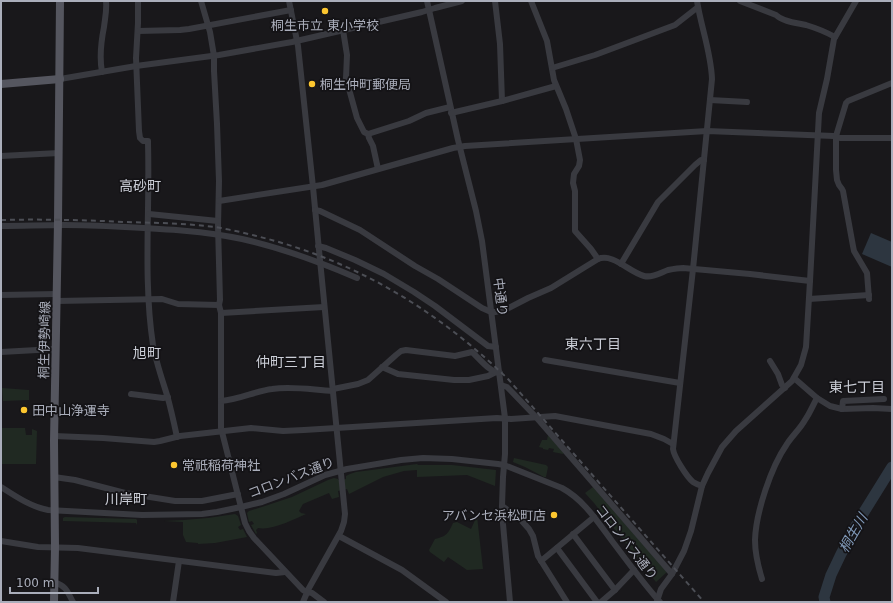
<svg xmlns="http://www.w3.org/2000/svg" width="893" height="603" viewBox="0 0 893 603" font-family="'DejaVu Sans','Noto Sans JP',sans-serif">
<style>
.green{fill:#202922}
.water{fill:#2d3640}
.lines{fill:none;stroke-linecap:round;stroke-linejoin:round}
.river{stroke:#2d3640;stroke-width:11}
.minor{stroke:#393a40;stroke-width:6}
.major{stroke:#55565f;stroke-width:8}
.rail{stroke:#4c4e55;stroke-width:2;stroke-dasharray:5 4;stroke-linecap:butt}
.poi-dot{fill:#fcc62f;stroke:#141316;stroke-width:1.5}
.labels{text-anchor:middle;stroke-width:3.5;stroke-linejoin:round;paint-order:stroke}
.poi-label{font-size:13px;fill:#aaaebb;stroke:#141316;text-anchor:start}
.street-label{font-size:13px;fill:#aaaebb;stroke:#141316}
.neighbourhood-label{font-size:14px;fill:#cbced7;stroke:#141316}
.water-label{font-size:14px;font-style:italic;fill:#8099b8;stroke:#141316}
</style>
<rect width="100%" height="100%" fill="#19181b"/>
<!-- green -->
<g class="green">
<path d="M 2,388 L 29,390 L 29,400 L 3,401 Z"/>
<path d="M 1,428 L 25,428 L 26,435 L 32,435 L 32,429 L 37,431 L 36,464 L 1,464 Z"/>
<path d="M 548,435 L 564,453 L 563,454 L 553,452 L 554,449 L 549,448 L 548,450 L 543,449 L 543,448 L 539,447 L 542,440 L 547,440 Z"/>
<path d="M 514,458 L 546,465 L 548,467 L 546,477 L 544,477 L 525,467 L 513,462 Z"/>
<path d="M 417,464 L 418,465 L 452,465 L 496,470 L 495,486 L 467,475 L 417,477 L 417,470 L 404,471 L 383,477 L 349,494 L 347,489 L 338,491 L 339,497 L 332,499 L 329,493 L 303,504 L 299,511 L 301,513 L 306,514 C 294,519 272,531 258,528 L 256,530 L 257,533 L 256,534 L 251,525 L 254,524 L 252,521 L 249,522 L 247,513 L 249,511 L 268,505 L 292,497 L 328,480 L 334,478 L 338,479 L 338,480 L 346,479 L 346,476 L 350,474 L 356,472 Z"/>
<path d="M 593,487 L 667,572 L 656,582 L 594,503 L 585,493 Z"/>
<path d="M 235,514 L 238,516 L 241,525 L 238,527 L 240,530 L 243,529 L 247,537 L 215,543 L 198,544 L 198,543 L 186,542 L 183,535 L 183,522 L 164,521 L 184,520 L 208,518 Z"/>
<path d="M 477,516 L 483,569 L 467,570 L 448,557 L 444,562 L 430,552 L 429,550 L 435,539 C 447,536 448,534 453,523 L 457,522 L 471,529 Z"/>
<path d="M 65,517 L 136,519 L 137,520 L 137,525 L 136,523 L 63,521 L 63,518 Z"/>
</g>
<!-- water -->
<path class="water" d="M 871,233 L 892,242 L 892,267 L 862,254 Z"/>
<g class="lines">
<!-- river -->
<path class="river" d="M 825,602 L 824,597 L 831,575 L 841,554 L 859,520 L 892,467"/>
<!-- minor -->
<g class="minor">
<path d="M 138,1 L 138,23 L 136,58 L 139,131 L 140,138 L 143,141 L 148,141 L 148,144 C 150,211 143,279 153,345 C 156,362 162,379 167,395 C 171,409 174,423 177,437"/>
<path d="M 201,1 L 210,32 L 214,56 L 214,71 L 217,124 L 219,181 L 218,226 L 220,300 L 219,305"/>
<path d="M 289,1 L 298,46 L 313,187 L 319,250 L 345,514 L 344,522 L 341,531 L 309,588 L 303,602"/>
<path d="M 427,1 L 458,140 L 476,211 L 482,241 L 505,418 L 505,454 L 503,477 L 502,506 L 503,524 L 510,602"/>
<path d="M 495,1 L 500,44 L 502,101"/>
<path d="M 531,1 L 547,41 L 554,80 L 566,109 L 576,139 L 580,160 L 579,166 L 574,174 L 573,183 L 575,191 L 575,231 L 591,249 L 598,259"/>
<path d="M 697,1 C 701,27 711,52 712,79 L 693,269 L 673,449 C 674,457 687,477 693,482 C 696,484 699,485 702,486"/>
<path d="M 740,1 L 776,15 C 783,22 797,23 806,25 C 816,28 826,32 835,37"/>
<path d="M 343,30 L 347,55 L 346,78 L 357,118 L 364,132 L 368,134 L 369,138 L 373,146 L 378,169"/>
<path d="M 138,31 L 180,30 L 189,29 L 291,10"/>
<path d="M 552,68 L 595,55 L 675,25 L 698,7"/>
<path d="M 102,72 C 99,56 101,42 104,27 C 105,18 107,10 106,1"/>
<path d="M 60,79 L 136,66 L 219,55 L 292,42 L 422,12 L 435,8 L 462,1"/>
<path d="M 710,100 L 747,102"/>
<path d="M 451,113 L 502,101 L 556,86"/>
<path d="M 368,134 L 409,121 L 426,113 L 450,107"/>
<path d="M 1,156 L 59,153"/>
<path d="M 219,201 L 322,185 L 453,148 L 465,146 L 707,131 L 834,136 L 840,138 L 892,138"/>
<path d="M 315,210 L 320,211 L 360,230 L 415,266 L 438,279 L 482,308 L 491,312 L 495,312 L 505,310 L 528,298 L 551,288 L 598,259 C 613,253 629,272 644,276 C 652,278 660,273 668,270 C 673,269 678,268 683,268 L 750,274 L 810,281"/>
<path d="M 149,214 L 218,221"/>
<path d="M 1,226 C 22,226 43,225 65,225 C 85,225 105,226 125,227 C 165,229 204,231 242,239 C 282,248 320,262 357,278"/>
<path d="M 318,246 L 326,248 L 355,260 L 384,274 L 414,292 L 435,306 L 488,346 L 496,347"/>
<path d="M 621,264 L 658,202 L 695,165 L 701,160 L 704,160"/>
<path d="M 1,295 L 57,294"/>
<path d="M 809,299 L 869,295"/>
<path d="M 869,299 L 867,273 L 854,251 L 853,246 L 843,191 L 842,189 L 839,185 L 837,180 L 836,170 L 836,136 L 846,103 L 848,101 L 892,83"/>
<path d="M 57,301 L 162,299 L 178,304 L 219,305 L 221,313 L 324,307"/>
<path d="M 221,313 L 221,428 L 245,523 L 249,531 L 254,538 L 303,590 L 307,592 L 312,593 L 324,602"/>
<path d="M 1,352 L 55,349"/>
<path d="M 545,360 L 680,383"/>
<path d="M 770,361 L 778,374 L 782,385 L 785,388"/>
<path d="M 382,367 L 398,374 L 454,380 L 469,380 L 488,376 L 496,372"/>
<path d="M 794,378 L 817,398 L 830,406 L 842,409 L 873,408 L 892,409"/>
<path d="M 501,385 L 507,387 L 511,391 L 536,417 L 672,574"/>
<path d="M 333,389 L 358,384 L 368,380 L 396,355 L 401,351 L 406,350 L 455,356 L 472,352 C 480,359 489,372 500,373"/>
<path d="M 131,394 L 163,398 L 168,397"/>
<path d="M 221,401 C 239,400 255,391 272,389 C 293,386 313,390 333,391"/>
<path d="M 842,409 L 843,401 L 884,399"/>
<path d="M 54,436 L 103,438 L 154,442 L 160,441 L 180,436 L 251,428 L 283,431 L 304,430 L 497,418 L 511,419 L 555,416 L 651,434 L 664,439 L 673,444"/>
<path d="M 54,477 L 75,480 L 125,493 L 175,501 L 202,501 L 238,494"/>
<path d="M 1,487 C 15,496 31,507 48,510 L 142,515 L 202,514 L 217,512 L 241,507 L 262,502 L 284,494 L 325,475 L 347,469 L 401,460 L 423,458 L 452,459 L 498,464 L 504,465 L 562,488 C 584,500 597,521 612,541 C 628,562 643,583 660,602"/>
<path d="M 502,506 L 520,519 L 529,529 L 533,536 L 538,556 L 567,602"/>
<path d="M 573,534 L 615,590"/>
<path d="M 339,536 L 402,570 L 446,602"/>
<path d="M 1,541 L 38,547 L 78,548 L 276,573 L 285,572"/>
<path d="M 557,548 L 597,602"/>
<path d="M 541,561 L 594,517"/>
<path d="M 762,579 C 758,566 755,553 755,540 C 756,512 771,467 787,444 C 792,436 800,429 805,420 C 810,413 813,405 817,398"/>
<path d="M 55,583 C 66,585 68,593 73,602"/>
<path d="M 657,601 L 661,589 L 672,574 L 684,551 L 691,531 L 702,486 L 708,473 L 722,447 L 736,431 L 792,381 L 801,365 L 806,347 L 810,281 L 819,113 L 827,79 L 834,39 L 856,1"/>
<path d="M 173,602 L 179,561"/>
<path d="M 601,602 L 615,590 L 634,570"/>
</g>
<!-- major -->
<g class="major">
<path d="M 1,84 L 60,79"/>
<path d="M 54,602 L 55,547 L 54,441 L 58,222 L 60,1"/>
</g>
<!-- rail -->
<path class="rail" d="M 1,220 C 42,219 83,220 125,222 C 157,223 189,223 221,228 C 237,231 253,235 268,239 C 361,264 439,312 508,379 L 704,602"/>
</g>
<!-- markers -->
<g class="poi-dot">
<circle cx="325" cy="11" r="4"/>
<circle cx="312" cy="84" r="4"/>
<circle cx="24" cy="410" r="4"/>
<circle cx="174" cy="465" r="4"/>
<circle cx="554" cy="515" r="4"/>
</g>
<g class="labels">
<!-- poi labels -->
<g class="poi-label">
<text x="325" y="30" text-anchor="middle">桐生市立 東小学校</text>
<text x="320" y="89">桐生仲町郵便局</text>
<text x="32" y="415">田中山浄運寺</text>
<text x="182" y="470">常祇稲荷神社</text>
<text x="546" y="520" text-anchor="end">アバンセ浜松町店</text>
</g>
<!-- street labels -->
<g class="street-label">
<text transform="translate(501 297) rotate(83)" y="5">中通り</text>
<text transform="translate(44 340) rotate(-89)" y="5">桐生伊勢崎線</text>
<text transform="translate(291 477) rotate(-21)" y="5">コロンバス通り</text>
<text transform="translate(627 542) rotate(52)" y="5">コロンバス通り</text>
</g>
<!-- neighbourhood labels -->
<g class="neighbourhood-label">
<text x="140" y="191">高砂町</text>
<text x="593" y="349">東六丁目</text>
<text x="147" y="358">旭町</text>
<text x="291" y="367">仲町三丁目</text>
<text x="857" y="392">東七丁目</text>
<text x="126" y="504">川岸町</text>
</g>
<!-- water labels -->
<g class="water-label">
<text transform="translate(853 533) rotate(-60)" y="5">桐生川</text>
</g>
</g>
<!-- border -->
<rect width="893" height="603" fill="none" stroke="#aaaebb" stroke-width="4"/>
<!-- scale -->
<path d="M10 587v6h88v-6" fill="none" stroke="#aaaebb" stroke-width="2"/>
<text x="16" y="587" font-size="12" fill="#aaaebb" stroke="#141316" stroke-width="3" paint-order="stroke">100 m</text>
</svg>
